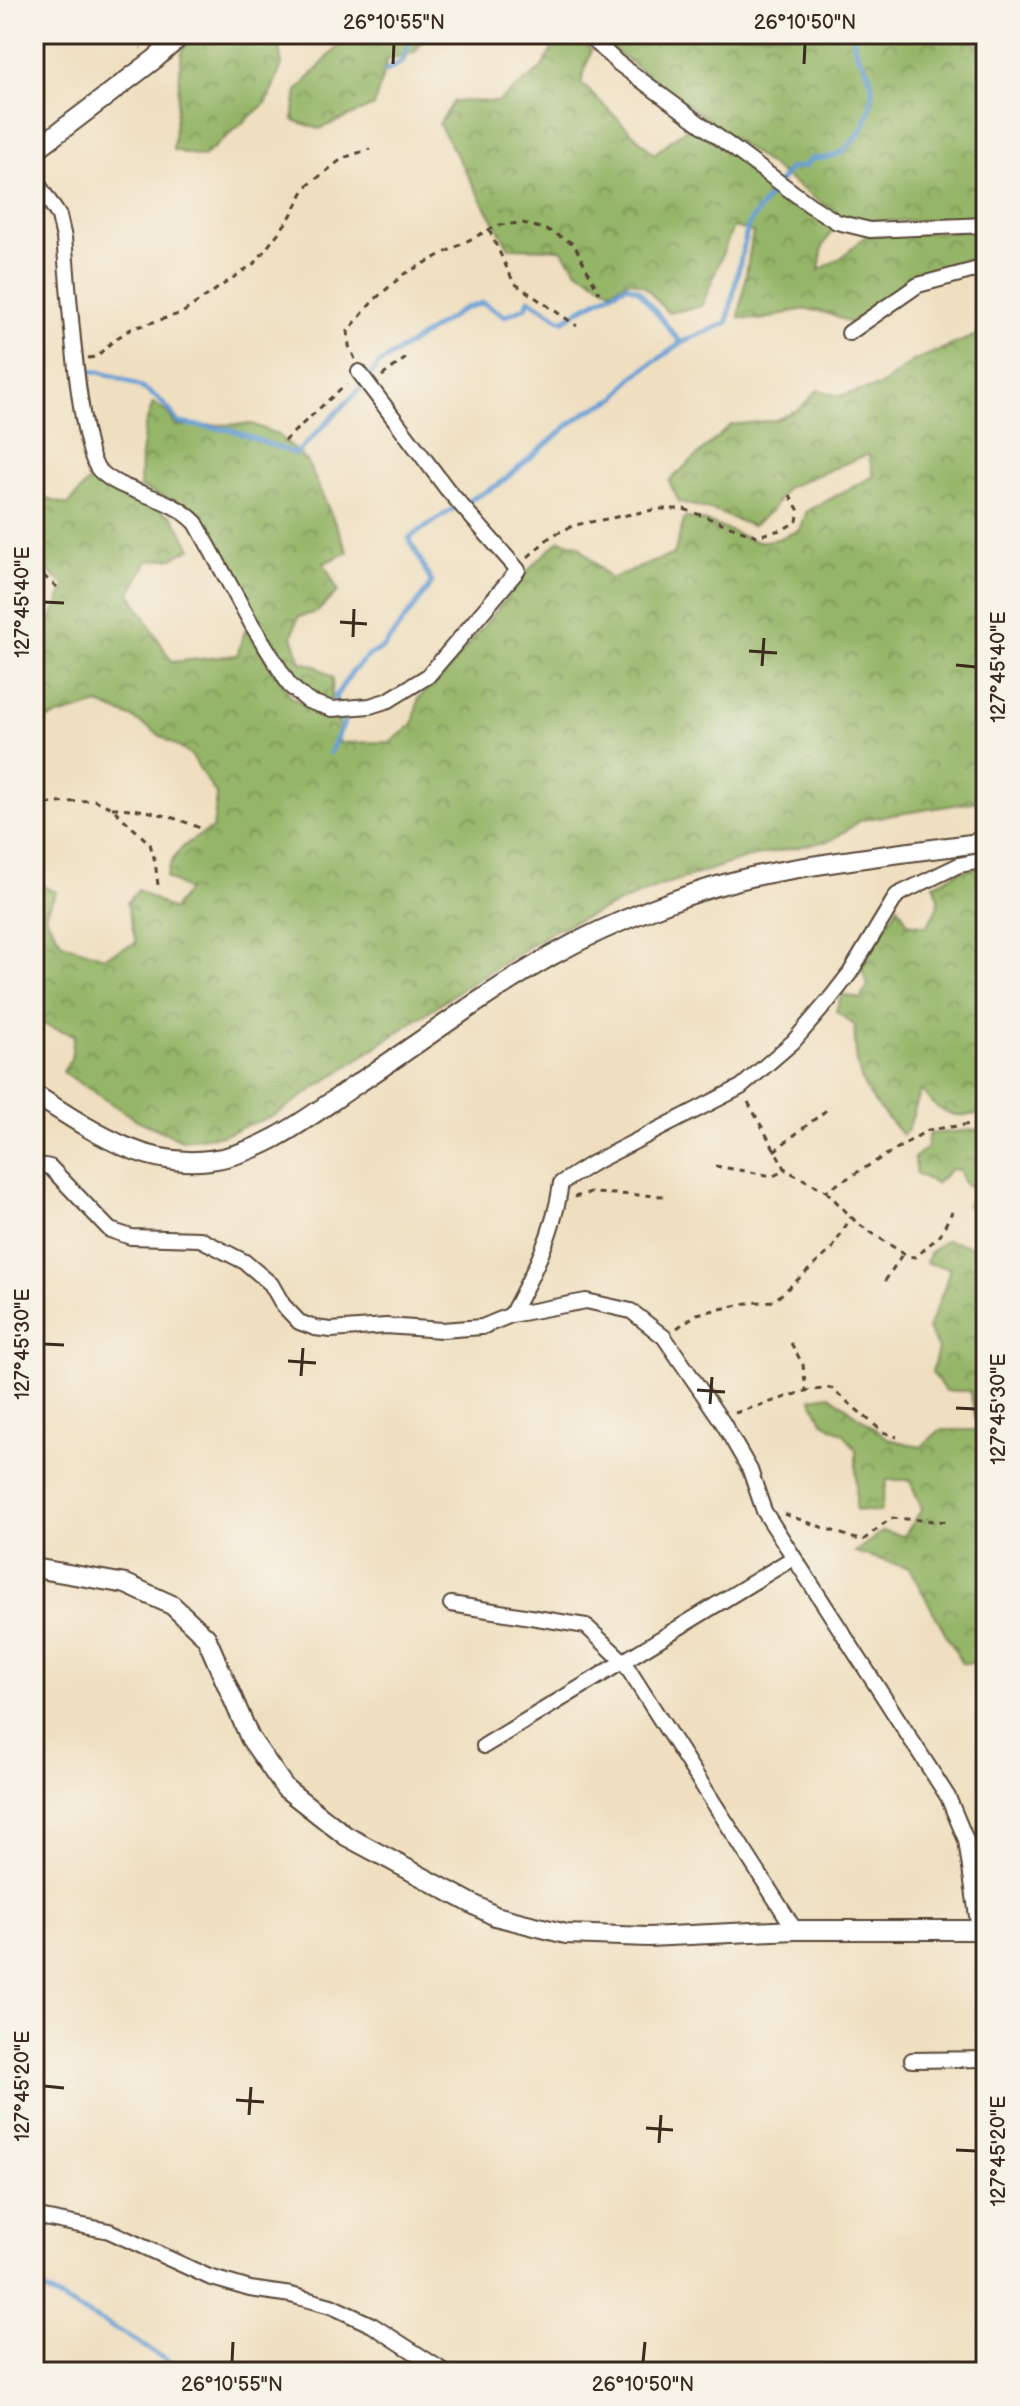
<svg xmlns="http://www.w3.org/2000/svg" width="1020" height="2406" viewBox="0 0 1020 2406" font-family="'Balsamiq Sans',sans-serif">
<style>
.forest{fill:url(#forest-crowns);stroke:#687043;stroke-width:2}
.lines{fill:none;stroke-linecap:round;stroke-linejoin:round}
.stream{stroke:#669ed4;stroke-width:5}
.minor-casing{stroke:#564536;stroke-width:18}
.tertiary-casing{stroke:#564536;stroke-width:22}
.path{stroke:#564536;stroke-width:3;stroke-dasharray:6 6;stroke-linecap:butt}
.minor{stroke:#fff;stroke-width:14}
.tertiary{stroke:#fff;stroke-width:18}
.ticks{fill:none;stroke:#3b2a1e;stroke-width:3}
.neatline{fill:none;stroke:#3b2a1e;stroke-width:3}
.ticks-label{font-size:20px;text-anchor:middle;fill:#3b2a1e}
</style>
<defs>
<pattern id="forest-crowns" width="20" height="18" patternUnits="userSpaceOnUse" patternTransform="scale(2)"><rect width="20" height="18" fill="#95b568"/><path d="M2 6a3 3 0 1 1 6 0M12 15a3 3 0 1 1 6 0" fill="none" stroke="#7b9355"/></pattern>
</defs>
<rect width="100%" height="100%" fill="#f7f3e8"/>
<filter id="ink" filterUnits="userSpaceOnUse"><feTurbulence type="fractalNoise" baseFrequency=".0125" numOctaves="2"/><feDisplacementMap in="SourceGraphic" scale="16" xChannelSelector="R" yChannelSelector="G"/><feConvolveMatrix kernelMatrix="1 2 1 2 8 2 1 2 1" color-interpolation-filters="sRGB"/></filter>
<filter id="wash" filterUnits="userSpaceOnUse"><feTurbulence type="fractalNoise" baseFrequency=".006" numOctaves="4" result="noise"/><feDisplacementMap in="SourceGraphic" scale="32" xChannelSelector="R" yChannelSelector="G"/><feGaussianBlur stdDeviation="1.8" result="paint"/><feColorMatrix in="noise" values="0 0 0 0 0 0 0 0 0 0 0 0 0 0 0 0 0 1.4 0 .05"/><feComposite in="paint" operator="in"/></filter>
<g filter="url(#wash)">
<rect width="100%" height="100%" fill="#efdfc0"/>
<!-- forest -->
<g class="forest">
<path d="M 199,34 L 277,34 L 282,65 L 267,102 L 203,157 L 173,150 L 182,50 Z"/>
<path d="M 343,34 L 426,34 L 415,52 L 387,60 L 374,106 L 319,129 L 293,120 L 297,91 L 345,39 Z"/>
<path d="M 561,34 L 579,34 L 591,51 L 581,83 L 654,154 L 690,125 L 834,228 L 823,246 L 819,270 L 842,257 L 866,236 L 986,230 L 986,258 L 917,277 L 850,323 C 836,316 817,308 801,310 C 773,314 771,324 739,317 L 753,232 L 733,227 L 702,306 L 668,313 L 644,286 L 630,280 L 611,290 L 577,270 L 561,249 L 509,248 L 439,124 L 454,101 L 498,102 L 541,69 Z"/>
<path d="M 598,34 L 978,34 L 980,55 L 986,64 L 986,220 L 872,221 L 839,216 L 605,44 Z"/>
<path d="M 986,331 L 986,800 L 861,820 L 832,840 L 746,858 L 660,886 L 555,930 L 460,990 L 275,1115 L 222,1135 L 182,1140 L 137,1120 L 63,1072 L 71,1059 L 74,1035 L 34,1021 L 34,886 L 38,884 L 56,892 L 45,916 L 62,943 L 104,957 L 136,943 L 127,903 L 138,890 L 173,910 L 187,890 L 166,877 C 174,848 189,841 213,828 L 217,796 L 191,755 L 131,717 L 99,704 L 34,723 L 34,618 L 49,623 L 66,586 L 34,560 L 34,495 L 68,505 L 94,475 L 173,517 L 191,548 L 173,558 L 148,561 L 130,593 L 172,662 L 237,655 L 246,628 L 292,698 L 315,710 L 339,716 L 339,743 L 391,742 L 413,724 L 419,697 L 440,680 L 534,564 L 560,540 L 578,545 L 610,579 L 674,554 L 685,517 L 710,523 L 757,542 L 778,539 L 800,530 L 807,511 L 874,476 L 868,454 L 786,488 L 771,511 L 752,526 L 715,511 L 679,502 L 669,481 L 731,425 L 776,420 L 799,409 L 818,390 L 839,396 L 881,386 L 913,361 Z"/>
<path d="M 153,403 L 168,413 L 176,426 L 252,424 L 279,435 L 307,461 L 348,552 L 324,563 L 338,591 L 317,612 L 298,617 L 292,636 L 301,662 L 316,666 L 333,678 L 331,702 L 308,696 L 290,679 L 196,512 L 140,487 L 141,456 L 145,426 Z"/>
<path d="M 986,866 L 986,1113 C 953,1118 942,1117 921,1090 L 908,1130 L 902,1135 C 866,1093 854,1084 855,1026 L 836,1011 L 842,994 L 860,999 L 868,986 L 861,966 L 898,906 L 908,923 L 927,926 C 937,911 942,901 934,884 L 962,870 Z"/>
<path d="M 986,1129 L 986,1663 L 962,1663 L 909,1568 L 855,1552 L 883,1531 L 904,1536 L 922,1509 L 910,1480 L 887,1480 L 880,1512 L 856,1510 L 856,1450 L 844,1434 L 822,1421 L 811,1398 L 830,1395 L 889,1439 L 921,1447 L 940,1430 L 978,1430 L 970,1391 L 945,1391 L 932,1372 L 938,1349 L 928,1329 L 944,1289 L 950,1268 L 926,1263 L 929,1254 L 945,1240 L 979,1248 L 983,1226 L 967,1205 L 975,1190 L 963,1182 L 960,1170 L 951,1169 L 936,1184 L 916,1173 L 914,1158 L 926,1149 L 929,1134 Z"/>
</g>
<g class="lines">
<!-- stream -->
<g class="stream">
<path d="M 386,71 L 403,61 L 410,39 L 418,34"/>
<path d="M 87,370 C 122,375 161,391 178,423 L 231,430 L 296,454 L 359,390 L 379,364 L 465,308 L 483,303 L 505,316 L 526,307 L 529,299 L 563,321 L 581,309 L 627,285 L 638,290 L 681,343"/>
<path d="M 330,753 L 344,723 L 335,697 L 351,673 L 367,657 L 384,647 L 432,583 L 409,538 L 453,509 L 498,485 L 569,425 L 587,412 L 616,398 L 634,376 L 684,341 L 727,323 L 748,225 L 789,169 L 805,166 L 811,159 C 817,158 824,159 830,157 C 860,149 880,101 869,74 C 862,57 852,53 854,34"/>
<path d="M 34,2285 L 123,2333 L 185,2372"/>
</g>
</g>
</g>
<g filter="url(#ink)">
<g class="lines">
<defs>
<g id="minor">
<path d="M 587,34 L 618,63 L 810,205 L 837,222 L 870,230 L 986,225"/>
<path d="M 34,178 L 59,216 L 64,238 C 68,277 78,449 99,470 C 124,495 169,494 196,523 L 251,623 L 290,686 L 308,701 L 332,709 L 370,706 L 389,700 L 428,676 L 518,570 L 447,489 L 359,372"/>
<path d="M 849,333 L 918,285 L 986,267"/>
<path d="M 34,1164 L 50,1167 L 110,1230 L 131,1237 L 200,1239 L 245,1262 L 271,1284 L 283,1305 L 299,1322 L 315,1328 L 331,1330 L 386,1326 L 442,1330 L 482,1327 L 511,1315 L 586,1301 L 631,1311 L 664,1337 L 723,1423 L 750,1470 L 764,1511 L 948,1797 L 966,1840 L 979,1930"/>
<path d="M 511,1315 C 533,1274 555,1231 561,1183 L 591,1164 L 741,1087 L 793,1042 L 829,1000 L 850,973 L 897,895 L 959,865 L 986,860"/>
<path d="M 451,1604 L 586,1626 L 623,1661 L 795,1930"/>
<path d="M 484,1746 L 793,1558"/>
<path d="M 912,2060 L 986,2059"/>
<path d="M 34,2216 L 109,2231 L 209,2277 L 250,2289 L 291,2295 L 331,2306 L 372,2325 L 445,2372"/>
</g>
<g id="tertiary">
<path d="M 34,151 L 155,59 L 183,34"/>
<path d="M 34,1094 C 88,1128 143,1169 210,1160 C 265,1153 310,1116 354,1086 C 419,1043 483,995 551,956 C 609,923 699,887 765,874 C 838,860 912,852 986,842"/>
<path d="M 34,1568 L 126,1584 L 172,1605 L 206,1637 L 250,1738 L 285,1788 L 346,1836 L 495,1916 L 566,1934 L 648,1937 L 795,1930 L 986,1930"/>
<path d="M 34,2367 L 41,2372"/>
</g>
</defs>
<!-- minor casing -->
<use href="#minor" class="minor-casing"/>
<!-- tertiary casing -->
<use href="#tertiary" class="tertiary-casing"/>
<!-- path -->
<g class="path">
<path d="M 121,34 L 141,48"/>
<path d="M 489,230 L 514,283 L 577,326"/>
<path d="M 88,358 L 96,357 L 114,340 L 131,329 L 182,313 L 256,262 L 289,219 L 306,187 L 343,158 L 370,149"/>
<path d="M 355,359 L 349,346 L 348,331 L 373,301 L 404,274 L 498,225 L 523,223 L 550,231 L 574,244 L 599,293"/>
<path d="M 382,376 L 410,355"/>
<path d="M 284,441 L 346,384"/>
<path d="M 528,557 L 551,536 L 575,525 L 658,509 L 684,509 L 757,536 L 784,529 L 797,521 L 799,511 L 790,495"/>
<path d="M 34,568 L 58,588"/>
<path d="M 34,805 L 94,800 L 112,808 L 150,844 L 155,861 L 158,885"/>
<path d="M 112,808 C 143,808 172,816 200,828"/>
<path d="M 748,1102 L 786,1170 L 826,1191 L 928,1130 L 986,1122"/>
<path d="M 774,1151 L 829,1108"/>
<path d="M 715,1166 L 773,1176 L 786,1170"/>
<path d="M 826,1191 L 857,1223 L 907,1256 L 916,1257 L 940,1235 L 952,1212"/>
<path d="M 574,1197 L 590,1193 L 664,1196"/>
<path d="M 885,1281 L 903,1253"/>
<path d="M 677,1328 L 697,1314 L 748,1303 L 774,1301 L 832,1249 L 851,1217"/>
<path d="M 791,1343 L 803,1365 L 806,1391"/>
<path d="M 735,1413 L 806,1391 L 831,1388 L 883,1432 L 897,1437"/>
<path d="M 784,1514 L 862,1541 L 891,1518 L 951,1522"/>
</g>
<!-- minor -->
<use href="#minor" class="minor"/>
<!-- tertiary -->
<use href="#tertiary" class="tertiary"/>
</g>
</g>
<!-- ticks -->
<path class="ticks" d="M 393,64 L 394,44M 804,64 L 805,44M 44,602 L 64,603M 340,622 L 367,624M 353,637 L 354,609M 749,651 L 777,653M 956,665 L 976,667M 762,666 L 764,638M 44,1344 L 64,1345M 288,1361 L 316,1363M 301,1376 L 303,1348M 697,1390 L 725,1392M 710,1404 L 712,1377M 956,1408 L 976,1409M 44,2086 L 64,2088M 236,2100 L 264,2102M 249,2115 L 251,2087M 646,2128 L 673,2130M 659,2143 L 661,2115M 956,2150 L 976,2151M 232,2362 L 233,2342M 643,2362 L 645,2342"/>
<!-- margin -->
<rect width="1020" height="2406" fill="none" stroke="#f7f3e8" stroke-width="88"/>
<rect x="44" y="44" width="932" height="2318" class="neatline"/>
<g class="ticks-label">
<text x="394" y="29">26°10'55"N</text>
<text x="805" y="29">26°10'50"N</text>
<text transform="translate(22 602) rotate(-90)" y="7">127°45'40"E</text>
<text transform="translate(998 667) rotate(-90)" y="7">127°45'40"E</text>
<text transform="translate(22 1344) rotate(-90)" y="7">127°45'30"E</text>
<text transform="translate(998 1409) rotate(-90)" y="7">127°45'30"E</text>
<text transform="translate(22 2086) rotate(-90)" y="7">127°45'20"E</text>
<text transform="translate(998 2151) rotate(-90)" y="7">127°45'20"E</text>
<text x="232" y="2391">26°10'55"N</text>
<text x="643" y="2391">26°10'50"N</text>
</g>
</svg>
